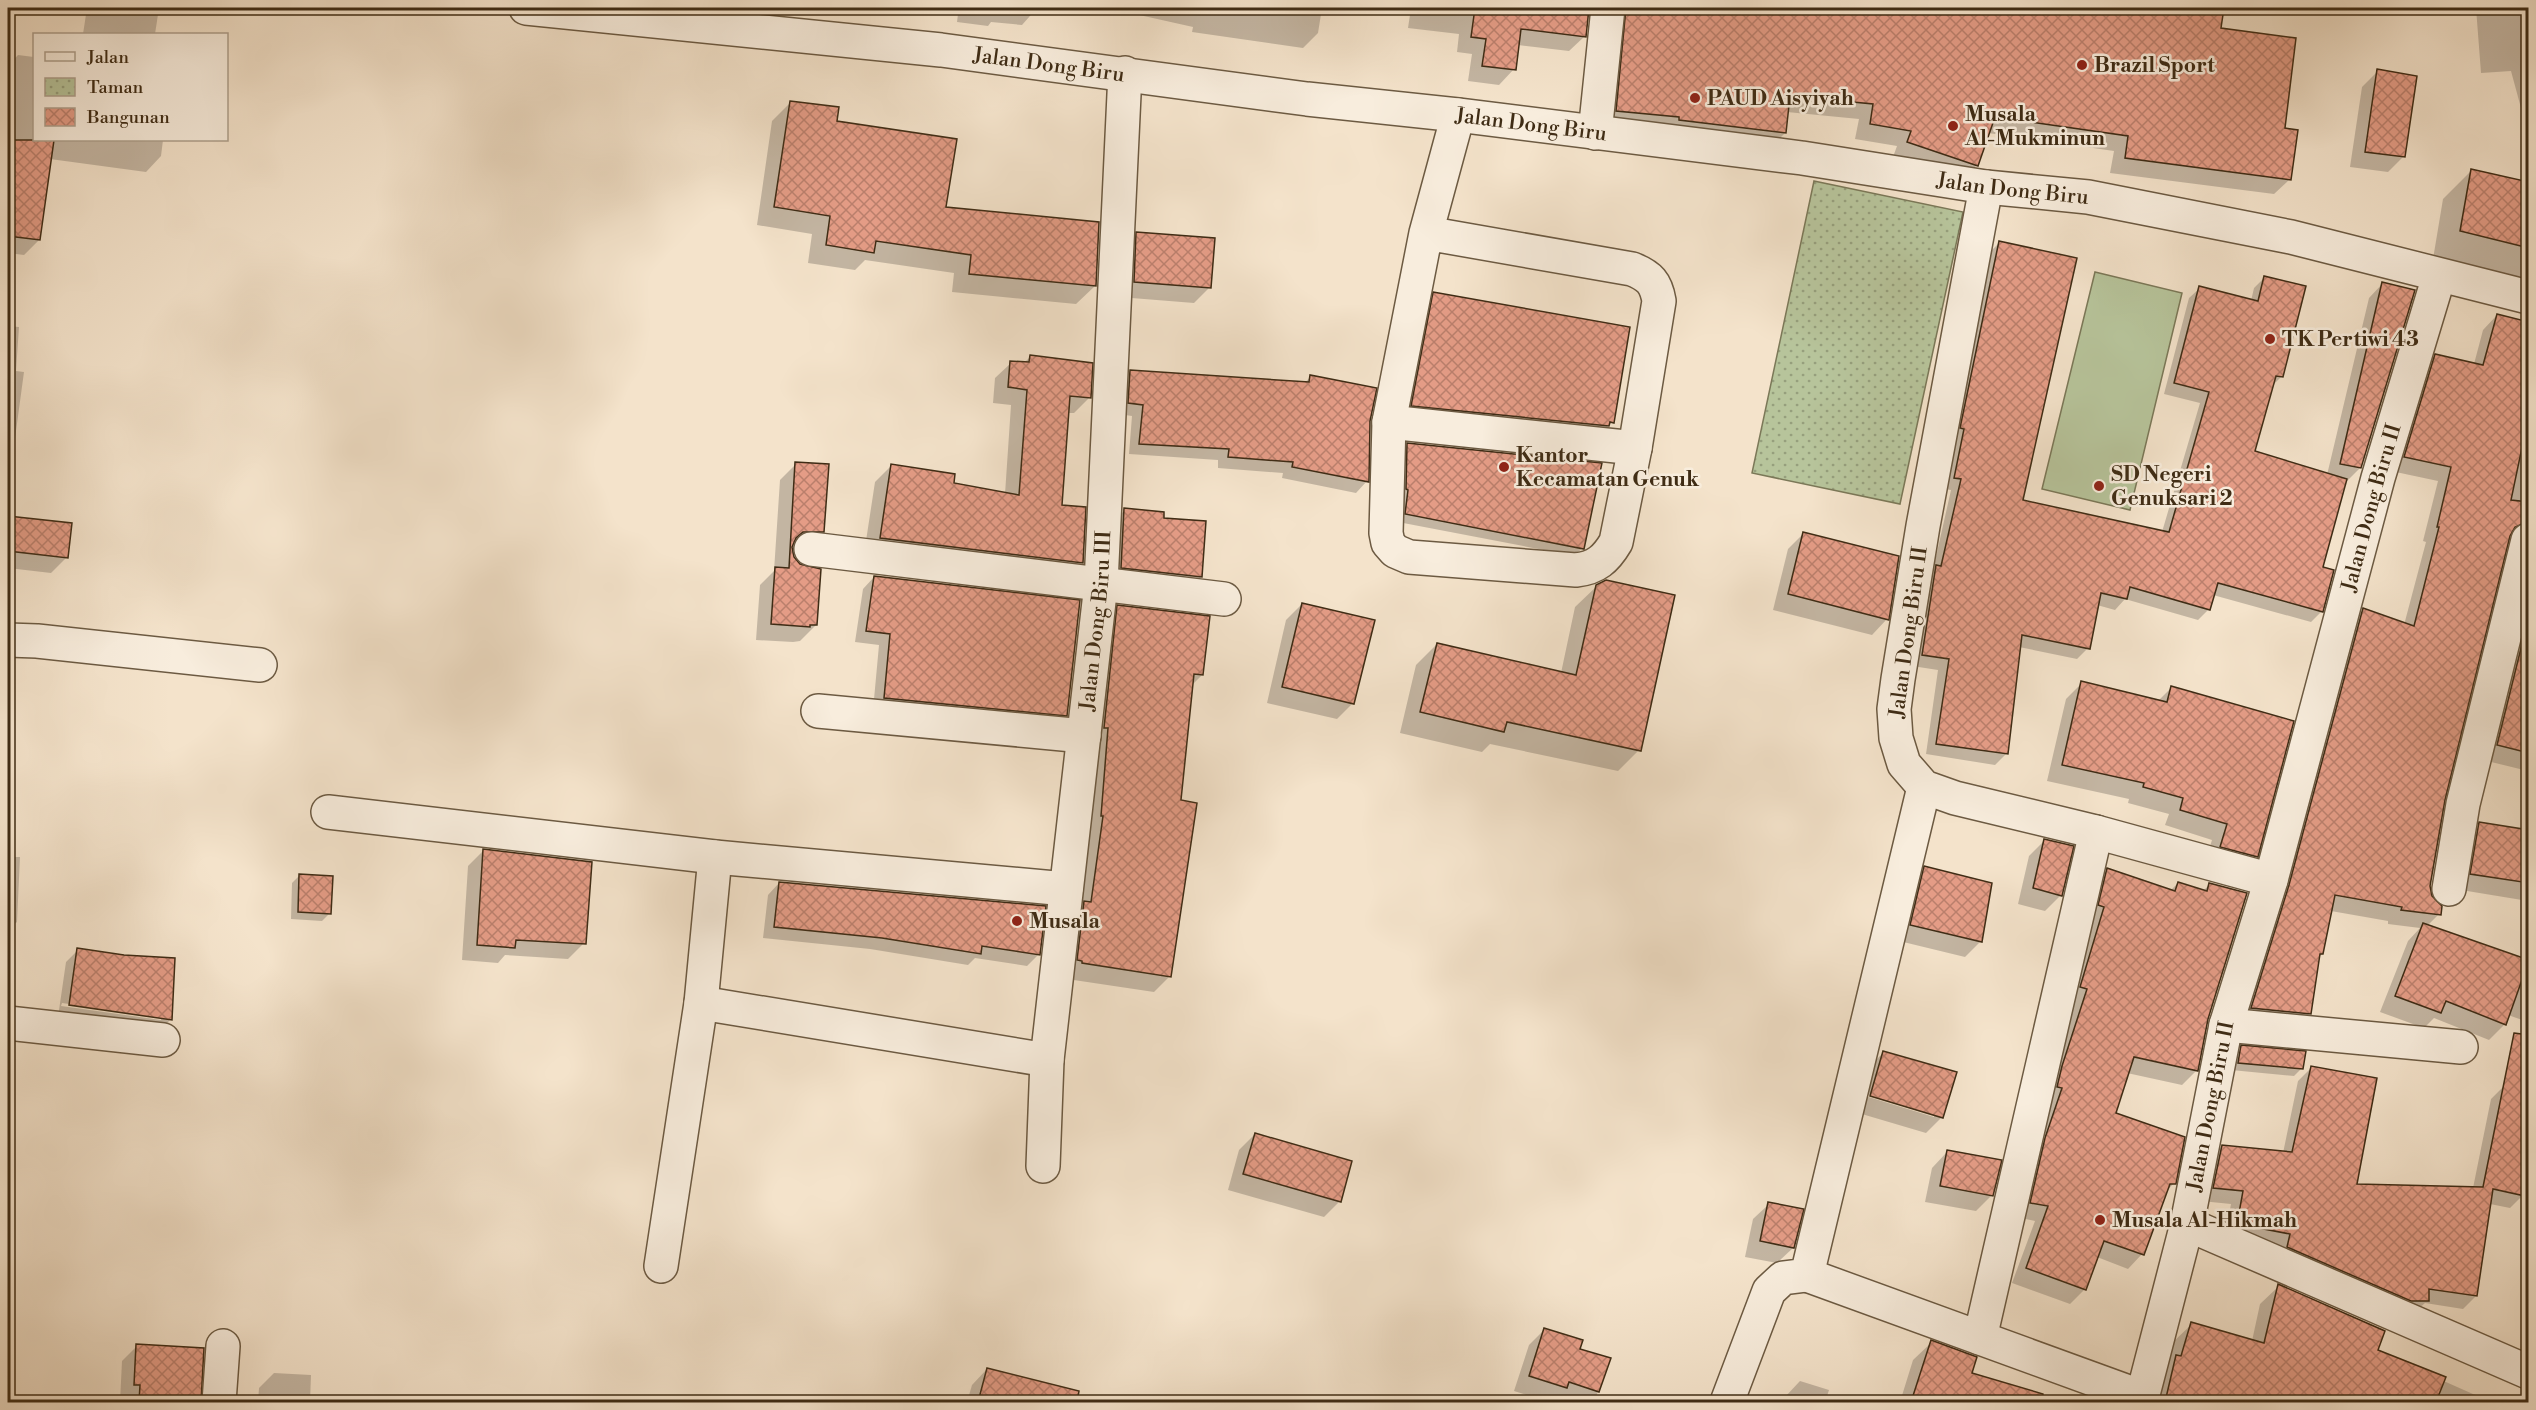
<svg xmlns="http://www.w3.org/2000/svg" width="2536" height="1410" viewBox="0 0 2536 1410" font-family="'Libre Bodoni',serif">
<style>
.park{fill:url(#park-dots);stroke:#7b7858;stroke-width:1.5}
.pitch{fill:#b7c49b;stroke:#7b7858;stroke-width:1.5}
.shadow{fill:#0003;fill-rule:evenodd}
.building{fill:url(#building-cross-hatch);stroke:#3f2c15;stroke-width:1.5}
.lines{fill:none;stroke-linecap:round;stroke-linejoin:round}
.street-casing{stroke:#6c5a42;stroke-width:36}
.street{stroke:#f8eddd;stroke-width:33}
.poi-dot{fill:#8f2418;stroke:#f8eddd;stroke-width:2}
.labels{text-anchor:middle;stroke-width:5;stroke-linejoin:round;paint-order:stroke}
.street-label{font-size:21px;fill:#3f2c15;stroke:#f8eddd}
.poi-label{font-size:21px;font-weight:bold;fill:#3f2c15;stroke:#f8eddd;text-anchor:start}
</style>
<defs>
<pattern id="park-dots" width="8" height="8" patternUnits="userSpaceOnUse" patternTransform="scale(1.5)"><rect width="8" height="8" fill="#b7c49b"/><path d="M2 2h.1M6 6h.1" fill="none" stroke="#969f7d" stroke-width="1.8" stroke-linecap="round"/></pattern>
<pattern id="building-cross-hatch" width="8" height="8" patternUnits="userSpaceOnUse" patternTransform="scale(1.5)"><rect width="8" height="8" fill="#e49c86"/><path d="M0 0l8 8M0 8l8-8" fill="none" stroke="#ba7f6c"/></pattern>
</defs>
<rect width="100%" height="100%" fill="#f4e3cb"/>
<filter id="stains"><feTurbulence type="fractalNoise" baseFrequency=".00333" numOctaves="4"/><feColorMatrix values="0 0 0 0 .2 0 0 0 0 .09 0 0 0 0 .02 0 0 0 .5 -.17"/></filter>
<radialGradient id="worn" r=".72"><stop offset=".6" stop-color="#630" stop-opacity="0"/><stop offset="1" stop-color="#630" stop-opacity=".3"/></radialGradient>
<!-- park -->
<path class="park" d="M 1814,181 L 1963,212 L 1900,504 L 1752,473 Z"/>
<!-- pitch -->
<path class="pitch" d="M 2095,272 L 2182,293 L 2130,510 L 2042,489 Z"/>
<!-- shadow -->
<g class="shadow">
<path d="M 87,8 L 159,8 L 155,34 L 83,34 Z"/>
<path d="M 888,8 L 1037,8 L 1022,25 L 991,22 L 988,26 L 957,22 L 958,14 Z"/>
<path d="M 1037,8 L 1070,8 L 1067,10 Z"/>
<path d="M 1108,8 L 1322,8 L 1318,33 L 1303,48 L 1192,32 L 1193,27 Z"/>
<path d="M 1411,8 L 1589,8 L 1585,36 L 1569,51 L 1518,45 L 1514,69 L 1499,85 L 1468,81 L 1472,54 L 1457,52 L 1459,34 L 1408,28 Z"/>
<path d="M 1603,8 L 2223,8 L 2219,29 L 2283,130 L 2290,179 L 2274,194 L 2110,173 L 2114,151 L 1988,133 L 1976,166 L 1961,181 L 1893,157 L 1897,146 L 1855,139 L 1859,119 L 1787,112 L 1785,133 L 1770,148 L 1602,126 Z"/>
<path d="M 2476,8 L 2528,8 L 2528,134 L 2511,71 L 2481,73 Z"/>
<path d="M 18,55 L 34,57 L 34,140 L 163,140 L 161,156 L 146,172 L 50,159 L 39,240 L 24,255 L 8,253 L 8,66 Z"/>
<path d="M 2378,71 L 2404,156 L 2388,172 L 2350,167 L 2362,87 Z"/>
<path d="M 791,102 L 835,122 L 945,208 L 1095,286 L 1076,304 L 952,292 L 954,273 L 865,260 L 855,270 L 808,263 L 812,234 L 757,225 L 772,121 Z"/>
<path d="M 2471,171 L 2528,184 L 2528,283 L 2433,259 L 2443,199 Z"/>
<path d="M 1137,233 L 1210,287 L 1194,303 L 1119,297 L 1121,249 Z"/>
<path d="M 1999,243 L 2021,501 L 2162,532 L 2200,403 L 2164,394 L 2189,298 L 2200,288 L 2251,301 L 2254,288 L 2265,277 L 2281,377 L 2272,386 L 2253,452 L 2327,475 L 2369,298 L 2383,283 L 2360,468 L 2346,482 L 2321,568 L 2322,611 L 2311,622 L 2213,595 L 2209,609 L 2198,620 L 2125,599 L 2115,610 L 2097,605 L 2088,648 L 2077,659 L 2019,647 L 2006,754 L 1995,765 L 1926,754 L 1938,670 L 1912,666 L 1925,577 L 1933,570 L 1951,490 L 1944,489 L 1988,254 Z"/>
<path d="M 1434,294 L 1612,422 L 1604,430 L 1405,413 L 1426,302 Z"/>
<path d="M 2497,315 L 2528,324 L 2528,544 L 2517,536 L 2508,536 L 2443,799 L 2429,886 L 2430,897 L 2439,914 L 2427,926 L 2528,963 L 2528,1022 L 2508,1015 L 2505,1024 L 2489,1040 L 2434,1018 L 2424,1028 L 2380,1012 L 2408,941 L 2420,928 L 2388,924 L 2388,921 L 2331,911 L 2322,954 L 2318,958 L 2310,1013 L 2295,1028 L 2237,1022 L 2349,624 L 2363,610 L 2404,625 L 2426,542 L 2423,541 L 2438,481 L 2391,471 L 2421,370 L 2435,356 L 2474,364 L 2483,330 Z"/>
<path d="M 8,326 L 19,327 L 16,371 L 24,372 L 13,453 L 8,458 Z"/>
<path d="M 1030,357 L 1089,398 L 1074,413 L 1067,413 L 1060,506 L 1082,562 L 1066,578 L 864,554 L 875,482 L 891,466 L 952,484 L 1005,494 L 1011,405 L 993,403 L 995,378 L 1011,363 L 1023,364 Z"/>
<path d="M 1130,372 L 1304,384 L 1311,376 L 1369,421 L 1367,481 L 1356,493 L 1282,478 L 1283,473 L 1218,468 L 1218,460 L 1129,454 L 1132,416 L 1118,414 L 1119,383 Z"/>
<path d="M 1408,444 L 1582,548 L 1575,556 L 1398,522 L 1400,452 Z"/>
<path d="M 796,464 L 823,531 L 807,547 L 791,547 L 793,558 L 799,566 L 816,625 L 800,641 L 793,642 L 756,640 L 760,585 L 774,571 L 780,480 Z"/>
<path d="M 1125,510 L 1162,519 L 1201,577 L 1185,593 L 1105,583 L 1109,526 Z"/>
<path d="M 8,518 L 71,525 L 67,557 L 51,573 L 8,568 Z"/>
<path d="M 1804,533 L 1887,619 L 1872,635 L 1773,610 L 1788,549 Z"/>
<path d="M 2528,576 L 2528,771 L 2483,760 Z"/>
<path d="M 874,577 L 1066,715 L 1054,727 L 873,710 L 879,645 L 855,642 L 863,589 Z"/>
<path d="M 1597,586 L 1639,750 L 1618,771 L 1490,744 L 1482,752 L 1400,733 L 1416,665 L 1437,644 L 1561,673 L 1575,607 Z"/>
<path d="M 1302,604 L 1353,703 L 1337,719 L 1267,703 L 1286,620 Z"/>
<path d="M 1118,607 L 1202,675 L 1192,685 L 1179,802 L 1170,976 L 1154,992 L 1067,979 L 1102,622 Z"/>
<path d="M 2082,683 L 2158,701 L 2171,688 L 2256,856 L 2241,872 L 2205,862 L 2212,840 L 2165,825 L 2169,814 L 2128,803 L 2129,799 L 2047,781 L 2066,699 Z"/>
<path d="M 2479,824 L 2528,831 L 2528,901 L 2455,889 L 2464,840 Z"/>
<path d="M 2045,840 L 2061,895 L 2045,911 L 2018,904 L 2029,856 Z"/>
<path d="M 484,850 L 584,943 L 568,959 L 505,955 L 498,963 L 462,960 L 468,866 Z"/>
<path d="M 8,857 L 20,857 L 17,922 L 9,929 L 8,938 Z"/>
<path d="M 1925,868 L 1981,941 L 1965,957 L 1895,940 L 1909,884 Z"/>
<path d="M 2107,870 L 2170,891 L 2178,883 L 2203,891 L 2210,884 L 2207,1019 L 2197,1070 L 2182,1085 L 2127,1073 L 2114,1114 L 2174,1183 L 2165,1193 L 2142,1254 L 2128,1269 L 2097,1257 L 2085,1289 L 2070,1304 L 2012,1283 L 2035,1221 L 2016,1217 L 2093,885 Z"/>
<path d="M 300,875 L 330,913 L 322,921 L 291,919 L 292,883 Z"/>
<path d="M 779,883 L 1039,954 L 1027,966 L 975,958 L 968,965 L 870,949 L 763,938 L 768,895 Z"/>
<path d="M 78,950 L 124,957 L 173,959 L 170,1020 L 158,1032 L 58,1017 L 66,962 ZM 62,1003 L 161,1017 L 161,1020 L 61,1006 Z"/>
<path d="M 2242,1047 L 2302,1068 L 2294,1076 L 2231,1070 L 2234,1055 Z"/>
<path d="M 1884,1052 L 1942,1117 L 1926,1133 L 1855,1112 L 1868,1068 ZM 1863,1093 L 1934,1113 L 1934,1117 L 1862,1095 Z"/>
<path d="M 2311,1068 L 2355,1186 L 2473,1188 L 2491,1099 L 2504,1086 L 2523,1195 L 2510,1208 L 2490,1204 L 2476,1296 L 2463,1309 L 2425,1303 L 2414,1313 L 2225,1237 L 2231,1204 L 2201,1201 L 2209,1159 L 2222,1146 L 2283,1153 L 2298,1081 Z"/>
<path d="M 1255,1134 L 1340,1201 L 1324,1217 L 1228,1190 L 1239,1150 Z"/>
<path d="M 1947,1152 L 1992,1195 L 1976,1211 L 1925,1202 L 1932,1168 Z"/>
<path d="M 1769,1204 L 1793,1248 L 1777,1263 L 1745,1257 L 1753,1219 Z"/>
<path d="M 2279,1286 L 2376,1351 L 2482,1398 L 2481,1402 L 2152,1402 L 2173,1342 L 2192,1324 L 2252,1341 L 2260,1304 Z"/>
<path d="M 1545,1329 L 1578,1350 L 1609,1359 L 1596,1397 L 1590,1402 L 1549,1402 L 1514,1391 L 1529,1345 Z"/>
<path d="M 1932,1342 L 1970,1374 L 2066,1402 L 1900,1402 L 1913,1360 Z"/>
<path d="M 137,1346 L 199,1401 L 199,1402 L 120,1402 L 122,1361 Z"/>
<path d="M 987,1369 L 1049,1385 L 1044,1402 L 967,1402 L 972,1385 Z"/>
<path d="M 274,1373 L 311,1375 L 310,1402 L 258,1402 L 259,1388 Z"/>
<path d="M 1800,1381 L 1829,1390 L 1825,1402 L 1783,1402 L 1785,1397 Z"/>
<path d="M 2076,1395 L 2097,1402 L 2069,1402 Z"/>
</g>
<!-- building -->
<g class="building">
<path d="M 1475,8 L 1589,8 L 1586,37 L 1521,29 L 1516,70 L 1482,66 L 1486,39 L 1471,37 Z"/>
<path d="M 1626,8 L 2224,8 L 2221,28 L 2296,38 L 2285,128 L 2298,130 L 2291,180 L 2125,158 L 2128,136 L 1995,117 L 1978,166 L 1907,142 L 1911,131 L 1870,124 L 1873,104 L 1790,96 L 1786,133 L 1679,120 L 1679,117 L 1616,111 Z"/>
<path d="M 2377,69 L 2417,76 L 2405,157 L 2365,152 Z"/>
<path d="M 790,101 L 839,107 L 837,121 L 957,139 L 946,207 L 1099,222 L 1096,286 L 969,274 L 971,255 L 876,241 L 874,253 L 826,245 L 830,216 L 774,207 Z"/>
<path d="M 8,140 L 54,140 L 40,240 L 8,236 Z"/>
<path d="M 2471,169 L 2529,182 L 2529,248 L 2460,231 Z"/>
<path d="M 1136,232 L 1215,238 L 1211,288 L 1134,282 Z"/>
<path d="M 1999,241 L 2077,258 L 2023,500 L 2169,532 L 2209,392 L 2174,383 L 2199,286 L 2258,301 L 2264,276 L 2306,286 L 2283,377 L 2276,376 L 2255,451 L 2347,479 L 2323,567 L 2334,570 L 2323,612 L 2218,583 L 2210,610 L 2130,587 L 2127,599 L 2101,593 L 2090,649 L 2022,635 L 2008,754 L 1936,744 L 1949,659 L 1922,655 L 1936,565 L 1941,566 L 1961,479 L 1954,478 L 1964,429 L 1960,428 Z"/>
<path d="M 2382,282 L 2415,290 L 2361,468 L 2340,464 Z"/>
<path d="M 1433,292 L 1630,327 L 1614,423 L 1610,422 L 1609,426 L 1411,406 Z"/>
<path d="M 2497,314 L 2529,322 L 2529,414 L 2511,500 L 2529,502 L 2529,522 L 2515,527 L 2510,536 L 2445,800 L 2430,886 L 2432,896 L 2442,906 L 2441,915 L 2401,910 L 2402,907 L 2335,895 L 2323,954 L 2320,954 L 2311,1014 L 2251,1008 L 2289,885 L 2363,608 L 2414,626 L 2439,527 L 2437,527 L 2451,467 L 2404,457 L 2435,354 L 2483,365 Z"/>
<path d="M 1030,355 L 1093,363 L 1091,398 L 1070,396 L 1062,505 L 1086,507 L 1083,563 L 880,538 L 891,464 L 955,474 L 954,483 L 1019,495 L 1027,390 L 1008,387 L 1010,361 L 1029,362 Z"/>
<path d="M 1130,370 L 1309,382 L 1310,375 L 1377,388 L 1370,421 L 1369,482 L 1292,467 L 1293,462 L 1228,457 L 1229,449 L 1139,444 L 1143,405 L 1128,403 Z"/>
<path d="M 1407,443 L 1602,463 L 1584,549 L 1405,514 L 1408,490 L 1406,489 Z"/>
<path d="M 795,462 L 829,464 L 824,532 L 803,532 L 796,538 L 792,547 L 794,557 L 800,564 L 821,569 L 817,625 L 810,625 L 810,627 L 771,624 L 775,567 L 789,568 Z"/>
<path d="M 1124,508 L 1164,512 L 1164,518 L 1206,521 L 1202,577 L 1121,568 Z"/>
<path d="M 8,516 L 72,523 L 68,558 L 8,551 Z"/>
<path d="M 1803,532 L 1899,556 L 1889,620 L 1788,594 Z"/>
<path d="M 874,576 L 1080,600 L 1067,716 L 884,698 L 890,634 L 866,631 Z"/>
<path d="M 1606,580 L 1675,595 L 1641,751 L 1507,722 L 1504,732 L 1420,712 L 1437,643 L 1576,675 L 1596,585 Z"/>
<path d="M 1302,603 L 1375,620 L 1354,704 L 1282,687 Z"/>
<path d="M 1117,605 L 1210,616 L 1203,675 L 1194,674 L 1181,800 L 1197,803 L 1171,977 L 1082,963 L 1082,961 L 1077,960 L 1084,901 L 1091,902 L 1103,816 L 1101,816 L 1108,728 L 1104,728 Z"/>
<path d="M 2529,616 L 2529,753 L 2497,745 Z"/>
<path d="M 2081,681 L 2167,702 L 2171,686 L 2294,721 L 2258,857 L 2220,847 L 2227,824 L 2180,810 L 2183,798 L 2143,787 L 2144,783 L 2062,765 Z"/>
<path d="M 2479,822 L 2529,830 L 2529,883 L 2470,874 Z"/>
<path d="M 2044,839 L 2074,846 L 2062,896 L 2033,888 Z"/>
<path d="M 483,849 L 592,862 L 586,944 L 516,940 L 515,948 L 477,945 Z"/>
<path d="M 1924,866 L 1992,883 L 1982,942 L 1910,925 Z"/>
<path d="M 2107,868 L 2175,891 L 2178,882 L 2207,891 L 2209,883 L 2247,893 L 2208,1019 L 2198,1071 L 2134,1057 L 2116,1113 L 2185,1137 L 2176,1184 L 2170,1184 L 2144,1255 L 2104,1241 L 2086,1290 L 2026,1268 L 2048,1206 L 2030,1203 L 2045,1138 L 2062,1088 L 2057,1087 L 2062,1066 L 2087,989 L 2080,987 L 2104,907 L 2098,905 Z"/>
<path d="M 299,874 L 333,876 L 331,914 L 298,912 Z"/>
<path d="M 779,882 L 1046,906 L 1040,955 L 982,946 L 981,954 L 882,938 L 774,927 Z"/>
<path d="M 2423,923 L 2529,960 L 2506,1025 L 2446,1001 L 2441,1013 L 2395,996 Z"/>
<path d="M 77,948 L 124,955 L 175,958 L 172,1020 L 69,1005 Z"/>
<path d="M 2514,1033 L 2529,1035 L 2529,1178 L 2525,1196 L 2493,1189 L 2477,1296 L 2429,1289 L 2429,1301 L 2411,1301 L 2287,1247 L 2290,1234 L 2237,1224 L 2243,1191 L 2213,1188 L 2222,1145 L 2292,1152 L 2311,1066 L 2377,1078 L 2357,1184 L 2483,1187 Z"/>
<path d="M 2241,1045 L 2306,1051 L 2303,1069 L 2238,1063 Z"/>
<path d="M 1883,1051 L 1957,1072 L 1943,1118 L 1870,1096 Z"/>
<path d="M 1255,1133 L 1352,1161 L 1341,1202 L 1243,1174 Z"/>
<path d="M 1947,1150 L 2002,1160 L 1993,1196 L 1940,1186 Z"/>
<path d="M 1768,1202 L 1804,1209 L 1794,1248 L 1760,1241 Z"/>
<path d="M 2278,1284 L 2385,1331 L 2378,1350 L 2446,1377 L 2436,1402 L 2165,1402 L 2176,1355 L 2181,1356 L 2191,1322 L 2264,1343 Z"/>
<path d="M 1544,1328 L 1583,1340 L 1580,1349 L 1611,1358 L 1599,1392 L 1569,1382 L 1567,1388 L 1529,1376 Z"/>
<path d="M 1931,1340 L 1977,1357 L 1972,1373 L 2043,1394 L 2042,1402 L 1911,1402 Z"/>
<path d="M 136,1344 L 204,1348 L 201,1402 L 139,1402 L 140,1385 L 134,1385 Z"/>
<path d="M 987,1368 L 1079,1391 L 1077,1402 L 978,1402 Z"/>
</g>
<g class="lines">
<defs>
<g id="street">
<path id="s1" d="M 526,8 L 941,50 L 1307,99 L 1458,115 L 1802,158 L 1986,187 L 2088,197 L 2291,237 L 2528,297"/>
<path d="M 1595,133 L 1608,8"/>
<path d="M 1986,187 L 1923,526 L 1898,679 L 1894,709 L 1896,738 L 1904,764 L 1924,787 L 1955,798 L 2096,832 L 2271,880"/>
<path d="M 1426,233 L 1632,269 C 1650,276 1656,283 1659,301 L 1635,448 L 1616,542 C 1606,559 1596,568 1576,570 L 1409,557 L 1395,551 L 1388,543 L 1386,533 L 1389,422 L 1426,233 L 1458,115"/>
<path d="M 1389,422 L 1635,448"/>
<path d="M 811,549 L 1224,599"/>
<path d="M 8,640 L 37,641 L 260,665"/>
<path d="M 818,711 L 1084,736"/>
<path d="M 328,812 L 715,857 L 1066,889"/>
<path d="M 2449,889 L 2463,804 L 2528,540"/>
<path d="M 701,1003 L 1047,1060"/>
<path d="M 8,1023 L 163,1040"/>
<path d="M 2226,1025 L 2461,1047"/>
<path id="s2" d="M 1043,1166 L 1047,1060 L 1101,584 L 1125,73"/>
<path d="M 2187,1224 L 2528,1372"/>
<path d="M 661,1266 L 701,1003 L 715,857"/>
<path d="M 1807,1275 L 2142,1397"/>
<path d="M 1980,1338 L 2096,832"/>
<path d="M 219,1402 L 223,1346"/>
<path d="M 1727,1402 L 1769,1291 L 1783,1278 L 1807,1275 L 1924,787"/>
<path id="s3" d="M 2141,1402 L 2187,1224 L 2226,1025 L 2271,880 L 2378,478 L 2439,276"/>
</g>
</defs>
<!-- street casing -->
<use href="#street" class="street-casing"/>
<!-- street -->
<use href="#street" class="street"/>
</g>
<!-- markers -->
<g class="poi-dot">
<circle cx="2082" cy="65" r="6"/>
<circle cx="1695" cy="98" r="6"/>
<circle cx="1953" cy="126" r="6"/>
<circle cx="2270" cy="339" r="6"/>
<circle cx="1504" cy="467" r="6"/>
<circle cx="2099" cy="486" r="6"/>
<circle cx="1017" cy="921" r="6"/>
<circle cx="2100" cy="1220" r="6"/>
</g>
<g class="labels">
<!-- street labels -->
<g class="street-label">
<text dy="7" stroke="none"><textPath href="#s1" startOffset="526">Jalan Dong Biru</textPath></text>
<text dy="7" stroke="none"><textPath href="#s1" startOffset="1012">Jalan Dong Biru</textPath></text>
<text dy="7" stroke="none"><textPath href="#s1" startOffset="1498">Jalan Dong Biru</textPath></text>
<text dy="7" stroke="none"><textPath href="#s3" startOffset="924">Jalan Dong Biru II</textPath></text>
<text dy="7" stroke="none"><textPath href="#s2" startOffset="548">Jalan Dong Biru III</textPath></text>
<text transform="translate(1908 632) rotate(-82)" y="7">Jalan Dong Biru II</text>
<text dy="7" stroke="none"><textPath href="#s3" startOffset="304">Jalan Dong Biru II</textPath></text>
</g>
<!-- poi labels -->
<g class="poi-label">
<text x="2094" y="72">Brazil Sport</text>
<text x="1707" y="105">PAUD Aisyiyah</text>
<text x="1965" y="121">Musala<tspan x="1965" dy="24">Al-Mukminun</tspan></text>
<text x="2282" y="346">TK Pertiwi 43</text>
<text x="1516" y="462">Kantor<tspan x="1516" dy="24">Kecamatan Genuk</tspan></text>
<text x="2111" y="481">SD Negeri<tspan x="2111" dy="24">Genuksari 2</tspan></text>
<text x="1029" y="928">Musala</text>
<text x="2112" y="1227">Musala Al-Hikmah</text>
</g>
</g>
<!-- margin -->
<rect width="2536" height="1410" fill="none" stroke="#f4e3cb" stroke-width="30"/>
<rect x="9" y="9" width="2518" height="1392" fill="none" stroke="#3f2c15" stroke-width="3"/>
<rect x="15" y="15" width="2506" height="1380" fill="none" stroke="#3f2c15" stroke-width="1.5"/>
<!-- legend -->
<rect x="33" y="33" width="195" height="108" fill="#f8eddd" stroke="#aea08d" stroke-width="1.5"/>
<rect x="45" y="52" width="30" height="9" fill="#f8eddd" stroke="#aea08d" stroke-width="1.5"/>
<text x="87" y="63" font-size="18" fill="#3f2c15">Jalan</text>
<rect x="45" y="78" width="30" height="18" fill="url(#park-dots)" stroke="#aea08d" stroke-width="1.5"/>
<text x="87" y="93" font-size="18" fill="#3f2c15">Taman</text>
<rect x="45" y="108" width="30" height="18" fill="url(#building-cross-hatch)" stroke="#aea08d" stroke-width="1.5"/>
<text x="87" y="123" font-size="18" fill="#3f2c15">Bangunan</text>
<rect width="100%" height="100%" filter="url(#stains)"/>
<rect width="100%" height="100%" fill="url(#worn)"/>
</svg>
